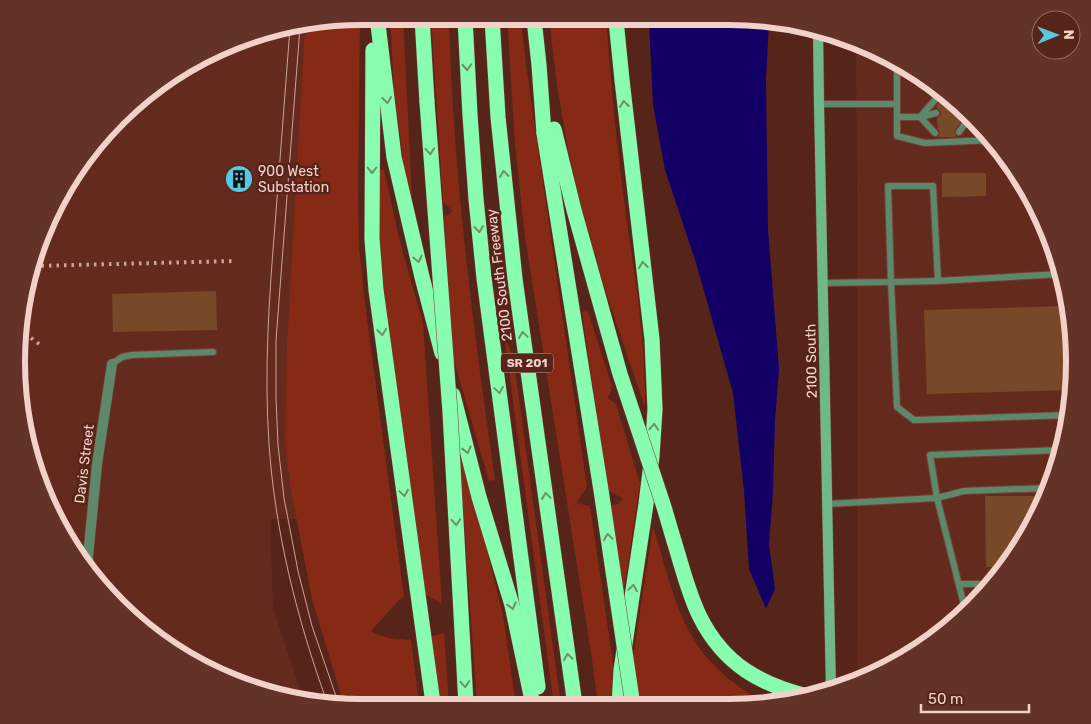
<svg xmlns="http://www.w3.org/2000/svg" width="1091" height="724" viewBox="0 0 1091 724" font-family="Rubik,sans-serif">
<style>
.built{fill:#652a1e}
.green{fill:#862a16}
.water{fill:#130064}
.building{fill:#774929}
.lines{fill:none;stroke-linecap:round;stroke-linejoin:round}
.service-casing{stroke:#73433a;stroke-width:8}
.minor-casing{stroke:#73433a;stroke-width:11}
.secondary-casing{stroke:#73433a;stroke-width:11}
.motorway-casing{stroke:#73433a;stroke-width:16}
.service{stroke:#5d896a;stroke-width:6}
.minor{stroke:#5d896a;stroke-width:10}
.secondary{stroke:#6fb887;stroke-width:10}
.motorway{stroke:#88fdb0;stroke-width:15}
.tram{stroke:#c9a49b;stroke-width:1}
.rail{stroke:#c9a49b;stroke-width:4;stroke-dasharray:2.5 5;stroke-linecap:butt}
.motorway-bridge-casing{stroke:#73433a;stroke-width:16;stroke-linecap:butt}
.motorway-bridge{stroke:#88fdb0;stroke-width:15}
.oneway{stroke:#709065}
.labels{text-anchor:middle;stroke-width:5;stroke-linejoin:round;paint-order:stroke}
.shield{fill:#57241a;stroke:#c49d94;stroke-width:1}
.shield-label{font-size:12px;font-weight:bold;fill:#f2d1c9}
.poi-label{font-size:14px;fill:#f2d1c9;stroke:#57241a;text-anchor:start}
.street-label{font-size:14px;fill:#f2d1c9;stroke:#57241a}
.rim{fill:none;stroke:#f2d1c9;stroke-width:6}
</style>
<rect width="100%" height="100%" fill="#57241a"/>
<!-- built -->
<g class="built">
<path d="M 316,24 L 300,519 L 270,519 L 273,608 L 304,701 L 295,701 L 209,672 L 118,607 L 62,535 L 23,430 L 17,339 L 42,230 L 88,151 L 170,75 L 251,35 Z"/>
<path d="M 856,43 L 882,52 L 973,117 L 1016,170 L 1048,229 L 1068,294 L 1075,362 L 1068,429 L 1049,494 L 1017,554 L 974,606 L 921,649 L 858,682 L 857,640 L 857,195 Z"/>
</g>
<!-- green -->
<g class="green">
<path d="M 360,17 L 358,197 L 359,247 L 365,303 L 404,597 L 401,598 L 371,631 C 384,639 397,639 411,640 L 419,703 L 343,702 L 312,599 L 290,485 L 285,440 L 287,346 L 305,26 Z"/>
<path d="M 390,17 L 403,17 L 413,216 L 406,182 L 394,90 Z"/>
<path d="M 431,17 L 449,18 C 453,173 473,327 495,480 L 489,481 L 453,357 L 444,217 L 449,214 L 452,210 L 443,202 Z"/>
<path d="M 507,18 L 521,19 L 526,65 L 587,487 L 576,503 L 590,506 L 613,663 L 611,706 L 598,706 L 593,666 L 525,237 L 515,144 Z"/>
<path d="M 549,19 L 606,20 C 610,69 614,119 620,168 C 629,247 646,326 645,407 L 606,293 L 583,213 L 568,150 L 557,85 Z"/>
<path d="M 379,170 L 384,170 L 399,238 L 423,323 L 442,604 L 423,593 L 385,305 L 377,218 Z"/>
<path d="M 588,311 L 612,387 L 608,398 L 616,404 L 640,484 L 623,596 L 610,506 L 618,504 L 623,499 L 608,490 L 582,312 Z"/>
<path d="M 504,335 L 513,356 L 561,705 L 554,705 Z"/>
<path d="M 459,449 L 484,539 L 503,615 L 516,705 L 477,704 Z"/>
<path d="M 653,526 C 664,561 674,607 693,638 C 709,666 739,689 767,704 L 729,708 L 640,706 L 633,657 Z"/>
<path d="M 444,633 L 449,704 L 439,703 L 430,637 Z"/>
</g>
<!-- water -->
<path class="water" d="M 649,21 L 769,22 L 766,80 L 768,229 L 779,369 L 775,421 L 773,491 L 769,544 L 775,589 L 766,609 L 749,569 L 744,491 L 733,393 L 696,263 L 665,170 L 653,105 Z"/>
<!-- building -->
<g class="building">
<path d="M 937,91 L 959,107 L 955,110 L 954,113 L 956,117 L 960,119 L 960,123 L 954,131 L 955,134 L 957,137 L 938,137 L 940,132 L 938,129 L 937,118 L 940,116 L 941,112 L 937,108 L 937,105 L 940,100 L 940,98 L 937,95 Z"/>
<path d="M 942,173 L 986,173 L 986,196 L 942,197 Z"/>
<path d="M 216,291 L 217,330 L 113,332 L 112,294 Z"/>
<path d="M 1069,306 L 1075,362 L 1072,390 L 927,394 L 924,310 Z"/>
<path d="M 985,496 L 1048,496 L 1017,554 L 1006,567 L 986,567 Z"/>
</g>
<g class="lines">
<defs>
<g id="service">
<path d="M 897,63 L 897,136 L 925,143 L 992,140"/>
<path d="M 819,104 L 897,104"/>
<path d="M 959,113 L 970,117"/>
<path d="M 897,117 L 920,117 L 935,133"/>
<path d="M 920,117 L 935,100"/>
<path d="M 921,117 L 936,113"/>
<path d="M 983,129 L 983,141"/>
<path d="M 959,132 L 970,117 L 972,117"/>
<path d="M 938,281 L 891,282 L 897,407 L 914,420 L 1070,415"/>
<path d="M 823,283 L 891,282 L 888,186 L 933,186 L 938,281 L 1062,274"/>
<path d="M 112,364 L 122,357 L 132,355 L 213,352"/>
<path d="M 1050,488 L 964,491 L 937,498 L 930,455 L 1062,450"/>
<path d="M 827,504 L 937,498 L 966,613"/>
<path d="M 959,584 L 992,584"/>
</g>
<path id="minor" d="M 87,567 L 97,464 L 112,364"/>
<path id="secondary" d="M 818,30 L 819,104 L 831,691"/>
<g id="motorway">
<path d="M 377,16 L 394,157 L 422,277 L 442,353"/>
<path d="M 422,17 L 427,102"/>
<path d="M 465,18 L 470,115 L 476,199 L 484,278 L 538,687"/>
<path d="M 492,18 L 498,117 L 515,279 L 575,705"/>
<path d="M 534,19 L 539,65 L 544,133"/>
<path d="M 616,20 L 622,80 L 652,339 L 655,409 L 652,456 L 646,504 L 621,670 L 619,706"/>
<path d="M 373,50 L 372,239 L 376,290 L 433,703"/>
<path d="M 453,395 L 479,497 L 512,605 L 533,705"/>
<path d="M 674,541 C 682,566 688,593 700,617 C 724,665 761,685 811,697"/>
</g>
</defs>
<!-- service casing -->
<use href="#service" class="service-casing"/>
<!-- minor casing -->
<use href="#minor" class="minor-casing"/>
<!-- secondary casing -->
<use href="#secondary" class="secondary-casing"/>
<!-- motorway casing -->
<use href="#motorway" class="motorway-casing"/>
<!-- service -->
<use href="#service" class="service"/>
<!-- minor -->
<use href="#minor" class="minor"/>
<!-- secondary -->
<use href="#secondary" class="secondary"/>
<!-- motorway -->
<use href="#motorway" class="motorway"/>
<!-- tram -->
<g class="tram">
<path d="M 300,27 L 276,340 L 276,397 L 278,445 L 284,498 L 298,571 L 312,626 L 338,702"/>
<path d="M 290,28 C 285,94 280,159 275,225 C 269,298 264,371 269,444 C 275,532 297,619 327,702"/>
</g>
<!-- rail -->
<g class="rail">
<path d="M 34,266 L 234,261"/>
<path d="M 19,329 L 39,344"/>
</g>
<defs>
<g id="motorway-bridge">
<path d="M 427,102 L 450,412 L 466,704"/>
<path d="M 554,129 L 574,210 L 620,374 L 664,507 L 674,541"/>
<path d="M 544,133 L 601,490 L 633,706"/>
</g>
</defs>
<!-- motorway-bridge casing -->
<use href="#motorway-bridge" class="motorway-bridge-casing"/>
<!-- motorway-bridge -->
<use href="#motorway-bridge" class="motorway-bridge"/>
</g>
<!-- one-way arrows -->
<defs><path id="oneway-chevron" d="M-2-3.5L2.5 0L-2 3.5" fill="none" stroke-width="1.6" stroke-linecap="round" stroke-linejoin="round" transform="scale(1.25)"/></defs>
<g class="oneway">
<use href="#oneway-chevron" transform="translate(467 67) rotate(87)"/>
<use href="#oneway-chevron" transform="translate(387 100) rotate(83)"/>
<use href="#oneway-chevron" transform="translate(624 104) rotate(-97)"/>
<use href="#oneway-chevron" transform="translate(430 151) rotate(86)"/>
<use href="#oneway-chevron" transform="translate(372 170) rotate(90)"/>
<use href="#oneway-chevron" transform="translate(504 174) rotate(-96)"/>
<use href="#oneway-chevron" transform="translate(479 229) rotate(84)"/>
<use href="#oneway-chevron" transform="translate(418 259) rotate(77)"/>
<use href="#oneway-chevron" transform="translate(643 265) rotate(-97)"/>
<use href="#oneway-chevron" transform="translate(382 332) rotate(82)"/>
<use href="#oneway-chevron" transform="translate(523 335) rotate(-98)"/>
<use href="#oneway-chevron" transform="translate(499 390) rotate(82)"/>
<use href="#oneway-chevron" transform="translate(654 427) rotate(-86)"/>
<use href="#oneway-chevron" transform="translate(467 450) rotate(76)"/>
<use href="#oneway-chevron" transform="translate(404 493) rotate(82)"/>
<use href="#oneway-chevron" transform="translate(546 496) rotate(-98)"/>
<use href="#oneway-chevron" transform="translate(456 522) rotate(87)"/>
<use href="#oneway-chevron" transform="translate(608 537) rotate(-98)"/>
<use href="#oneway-chevron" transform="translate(633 588) rotate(-81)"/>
<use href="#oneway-chevron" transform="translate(512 606) rotate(76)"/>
<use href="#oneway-chevron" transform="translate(568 657) rotate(-98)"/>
<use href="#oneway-chevron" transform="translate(465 684) rotate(86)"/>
</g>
<!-- icons -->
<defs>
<symbol id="building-disc" viewBox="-11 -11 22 22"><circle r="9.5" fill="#56c9e1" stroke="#57241a"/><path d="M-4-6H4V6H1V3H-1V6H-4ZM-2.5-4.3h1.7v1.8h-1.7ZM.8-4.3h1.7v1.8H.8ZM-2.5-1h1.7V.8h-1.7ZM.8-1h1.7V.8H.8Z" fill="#111"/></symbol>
</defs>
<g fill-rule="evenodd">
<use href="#building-disc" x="223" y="163" width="32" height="32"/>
</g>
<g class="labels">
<!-- shield labels -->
<rect class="shield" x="501" y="353.5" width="52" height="19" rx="4"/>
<g class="shield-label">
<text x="527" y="367">SR 201</text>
</g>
<!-- poi labels -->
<g class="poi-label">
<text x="258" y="176">900 West<tspan x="258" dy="16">Substation</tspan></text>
</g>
<!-- street labels -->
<g class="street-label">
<text transform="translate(499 275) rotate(-97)" y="5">2100 South Freeway</text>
<text transform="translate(811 361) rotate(-91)" y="5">2100 South</text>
<text transform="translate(84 464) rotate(-83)" y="5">Davis Street</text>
</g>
</g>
<!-- crop -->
<path d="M0 0H1091V724H0ZM362 25H729A337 337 0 0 1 1066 362V362A337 337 0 0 1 729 699H362A337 337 0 0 1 25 362V362A337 337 0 0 1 362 25Z" fill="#633228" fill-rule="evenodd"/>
<path class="rim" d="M362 25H729A337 337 0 0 1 1066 362V362A337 337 0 0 1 729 699H362A337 337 0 0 1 25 362V362A337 337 0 0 1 362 25Z"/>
<!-- north arrow -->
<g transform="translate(1056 35) rotate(89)"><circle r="24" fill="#57241a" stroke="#956960"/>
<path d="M0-4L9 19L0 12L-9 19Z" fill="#56c9e1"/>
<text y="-8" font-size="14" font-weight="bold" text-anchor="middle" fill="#f2d1c9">N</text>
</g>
<!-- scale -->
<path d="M921 704v8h108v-8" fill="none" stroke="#f2d1c9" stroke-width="2.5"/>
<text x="928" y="704" font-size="15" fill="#f2d1c9" stroke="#57241a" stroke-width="4" paint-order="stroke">50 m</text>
</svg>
